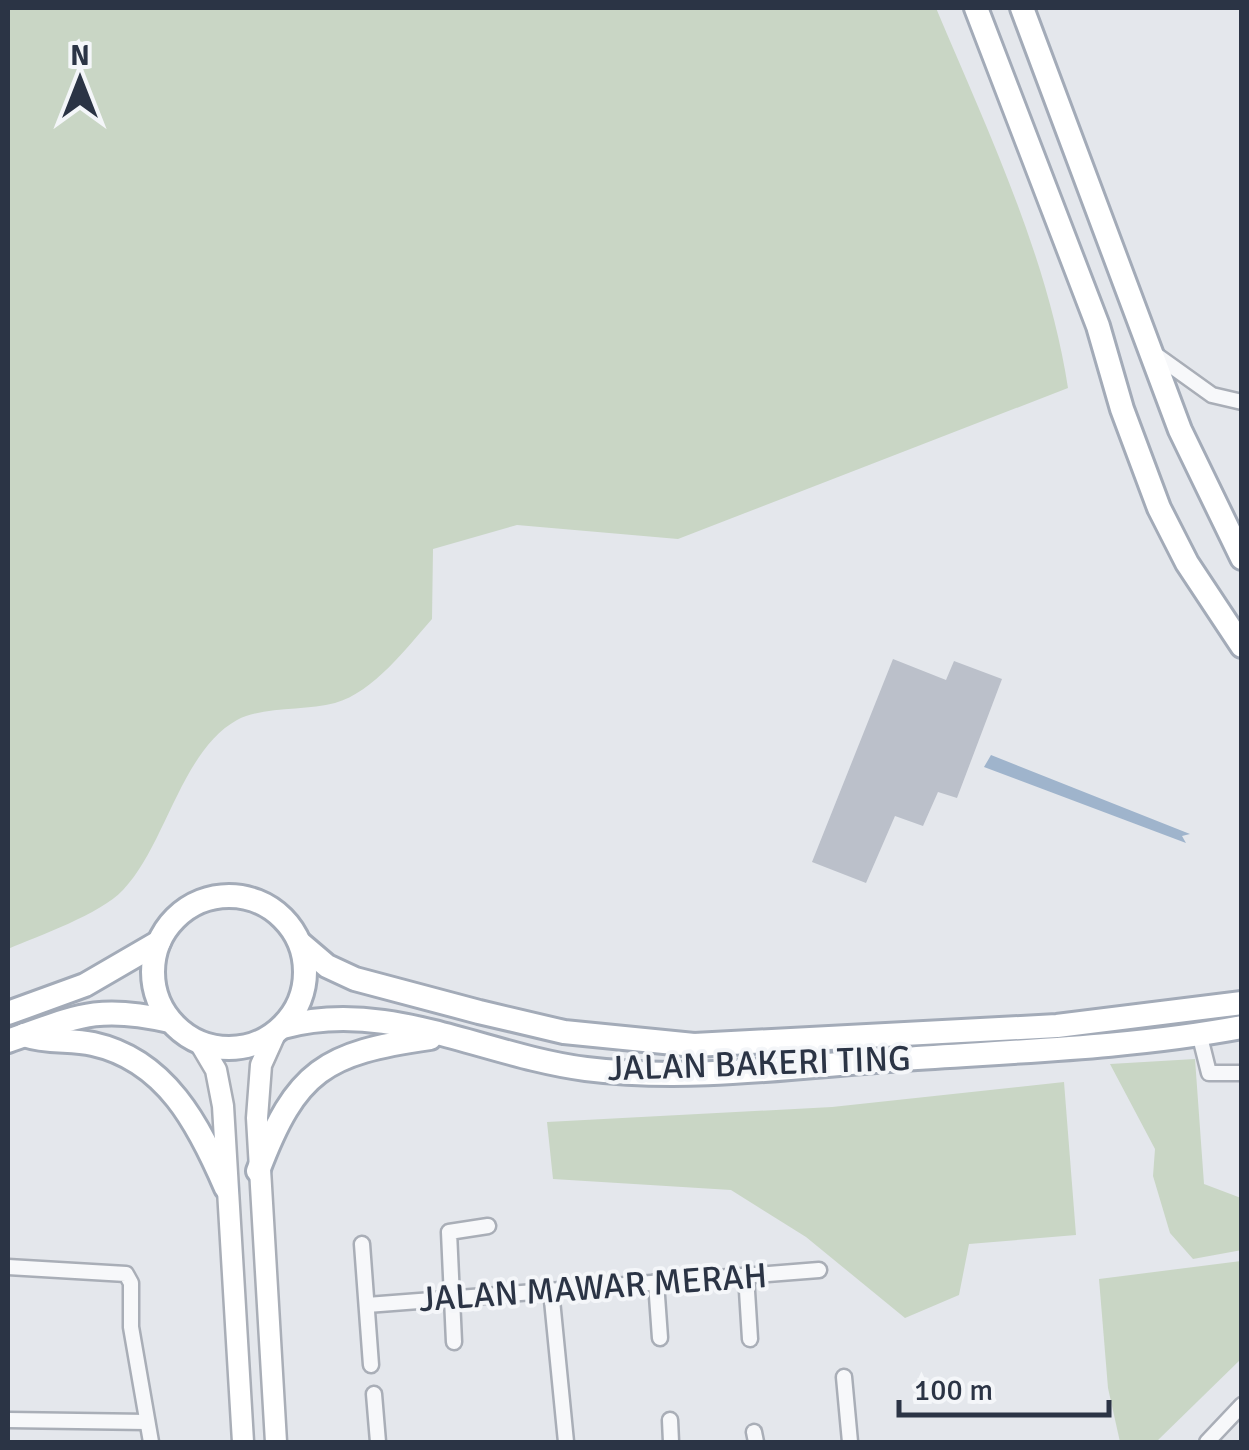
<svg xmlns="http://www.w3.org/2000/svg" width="1249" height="1450" viewBox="0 0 1249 1450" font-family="Signika,sans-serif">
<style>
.green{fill:#c9d6c5}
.water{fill:#9fb4cc}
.building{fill:#bbc0ca}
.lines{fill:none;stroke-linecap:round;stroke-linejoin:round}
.minor-casing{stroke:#a9aeb7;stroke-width:19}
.secondary-casing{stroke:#a9aeb7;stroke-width:25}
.primary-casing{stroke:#a3abb8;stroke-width:28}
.minor{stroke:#f7f8fa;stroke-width:14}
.secondary{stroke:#fff;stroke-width:20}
.primary{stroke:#fff;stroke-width:22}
.labels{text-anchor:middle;stroke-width:8;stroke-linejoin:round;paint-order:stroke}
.street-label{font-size:35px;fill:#2b3445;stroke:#f4f6f9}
</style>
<rect width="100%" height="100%" fill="#e4e7ec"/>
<!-- green -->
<g class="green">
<path d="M 8,8 L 936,8 C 987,129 1048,257 1068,388 L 678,539 L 517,525 L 433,549 L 432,619 C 407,647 374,692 335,703 C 306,711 264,706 237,720 C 181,751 166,845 123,890 C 99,915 40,935 8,949 Z"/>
<path d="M 1195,1059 L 1204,1184 L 1241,1198 L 1242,1250 L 1193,1259 L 1170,1233 L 1153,1176 L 1155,1149 L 1110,1064 Z"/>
<path d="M 1064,1082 L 1076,1235 L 969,1244 L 959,1295 L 905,1318 L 806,1237 L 731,1190 L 553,1179 L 547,1122 L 832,1107 Z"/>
<path d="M 1241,1261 L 1241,1359 L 1156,1442 L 1120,1442 L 1108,1388 L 1099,1279 Z"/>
</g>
<!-- water -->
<path class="water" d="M 991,755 L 1190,834 L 1182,836 L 1186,843 L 984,767 Z"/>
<!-- building -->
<path class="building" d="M 893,659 L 946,680 L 954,661 L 1002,679 L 957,798 L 938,792 L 923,826 L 895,816 L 866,883 L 812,862 Z"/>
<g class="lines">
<defs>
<g id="minor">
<path d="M 1152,352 L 1212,395 L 1242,402"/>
<path d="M 1199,1033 L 1209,1073 L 1242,1073"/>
<path d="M 362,1244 L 371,1365"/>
<path d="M 8,1267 L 126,1274 L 131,1283 L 131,1327 L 151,1442"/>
<path d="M 746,1275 L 750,1339"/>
<path d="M 656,1282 L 660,1338"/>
<path d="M 551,1290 L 566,1442"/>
<path d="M 367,1305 L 819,1270"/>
<path d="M 454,1342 L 449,1232 L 488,1226"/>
<path d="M 844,1377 L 850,1442"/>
<path d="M 374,1394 L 378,1442"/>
<path d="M 8,1420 L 147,1422"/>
<path d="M 670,1420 L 671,1442"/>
<path d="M 754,1432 L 756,1442"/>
<path d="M 1207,1442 L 1242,1405"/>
</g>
<g id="secondary">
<path d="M 275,1034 L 261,1065 L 257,1118 L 276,1442"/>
<path d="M 200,1043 L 216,1070 L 223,1106 L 243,1442"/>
</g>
<g id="primary">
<path d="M 976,8 L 1098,326 L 1122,409 L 1159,508 L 1187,563 L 1242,646"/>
<path d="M 1022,8 L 1180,430 L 1242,558"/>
<circle cx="229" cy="972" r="76"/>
<path d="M 300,943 L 327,966 L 355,979 L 479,1012 L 564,1032 L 694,1045 L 1057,1026 L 1242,1003"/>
<path d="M 8,1013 L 85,985 L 159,942"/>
<path d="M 283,1027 C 386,998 484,1056 586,1069 C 689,1082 799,1066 903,1059 C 1015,1051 1130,1048 1242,1027"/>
<path d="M 24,1035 C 48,1043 70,1039 93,1044 C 166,1060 199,1125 226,1188"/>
<path d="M 8,1041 C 76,1017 96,1004 170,1021"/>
<path d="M 258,1171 C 296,1070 325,1053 430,1038"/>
</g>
</defs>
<!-- minor casing -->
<use href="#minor" class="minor-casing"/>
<!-- secondary casing -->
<use href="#secondary" class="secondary-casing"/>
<!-- primary casing -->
<use href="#primary" class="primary-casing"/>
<!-- minor -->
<use href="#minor" class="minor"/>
<!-- secondary -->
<use href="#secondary" class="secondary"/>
<!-- primary -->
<use href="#primary" class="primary"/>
</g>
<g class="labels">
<!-- street labels -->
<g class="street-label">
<text transform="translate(759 1063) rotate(-2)" y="12">JALAN BAKERI TING</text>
<text transform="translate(593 1287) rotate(-4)" y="12">JALAN MAWAR MERAH</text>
</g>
</g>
<!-- border -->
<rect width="1249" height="1450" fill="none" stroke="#2b3445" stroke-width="20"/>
<!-- north arrow -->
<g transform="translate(80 80)" stroke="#f4f6f9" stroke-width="8" paint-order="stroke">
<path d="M0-8L18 38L0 25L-18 38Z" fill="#2b3445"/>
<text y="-15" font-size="28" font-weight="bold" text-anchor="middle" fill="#2b3445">N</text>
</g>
<!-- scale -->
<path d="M899 1400v15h210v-15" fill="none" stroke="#2b3445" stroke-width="5"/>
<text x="914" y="1400" font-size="30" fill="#2b3445" stroke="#f4f6f9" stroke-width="8" paint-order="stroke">100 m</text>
</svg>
